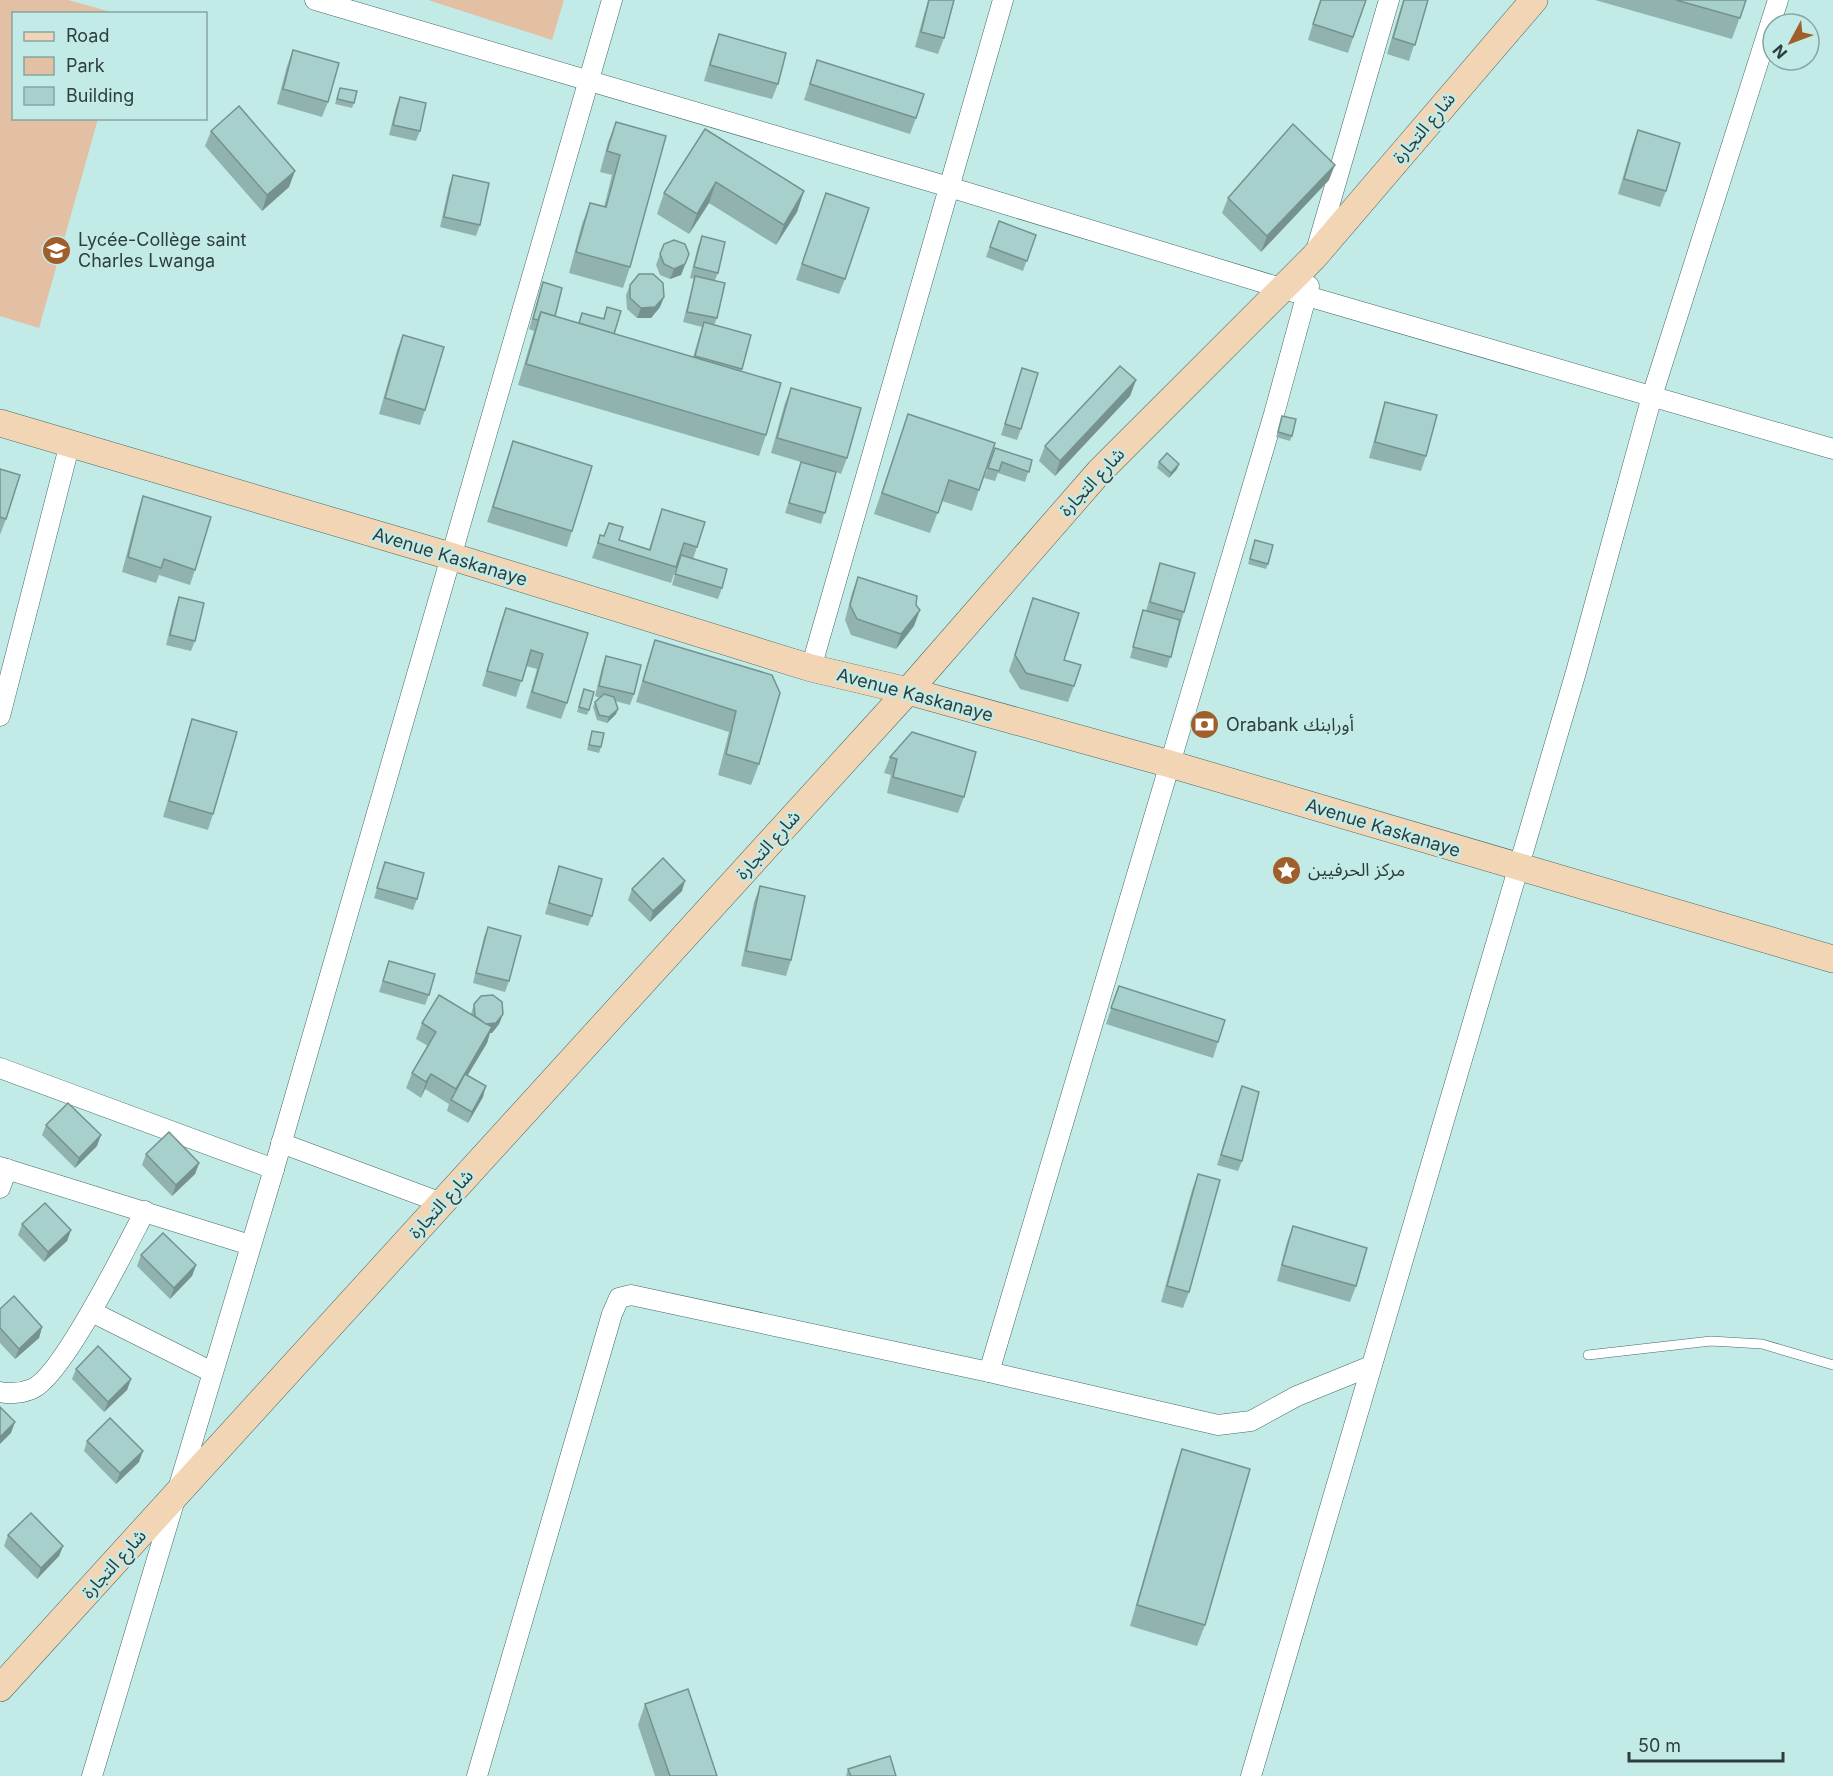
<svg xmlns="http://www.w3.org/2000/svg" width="1833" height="1776" viewBox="0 0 1833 1776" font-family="Inter,'Noto Sans Arabic',sans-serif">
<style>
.green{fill:#e3bfa4}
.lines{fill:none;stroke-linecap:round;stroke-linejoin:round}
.lane-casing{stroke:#446a67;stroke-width:10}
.street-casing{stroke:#446a67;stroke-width:21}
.secondary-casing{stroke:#446a67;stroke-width:28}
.lane{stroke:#fff;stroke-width:9}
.street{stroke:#fff;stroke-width:20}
.secondary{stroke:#f2d5b5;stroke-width:27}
.wall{fill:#90b3af}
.shaded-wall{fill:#75928f}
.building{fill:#a7d0cc;stroke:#75928f;stroke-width:1.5}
.labels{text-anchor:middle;stroke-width:5;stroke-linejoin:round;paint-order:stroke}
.street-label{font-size:18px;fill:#2e3e3d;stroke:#c2ebe7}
.poi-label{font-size:18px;fill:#2e3e3d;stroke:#c2ebe7;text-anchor:start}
</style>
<rect width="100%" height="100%" fill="#c2ebe7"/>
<!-- green -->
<g class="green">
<path d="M 0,0 L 68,0 L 115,13 L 14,14 L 14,118 L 98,119 L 39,328 L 0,316 Z"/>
<path d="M 428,0 L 564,0 L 552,40 Z"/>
</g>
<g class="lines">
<defs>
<path id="lane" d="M 1588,1355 L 1711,1341 L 1762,1344 L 1833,1365"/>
<g id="street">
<path d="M 315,0 L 949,187 L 1307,296 L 1833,449"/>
<path d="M 1316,251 L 1389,0"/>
<path d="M 811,668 L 1003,0"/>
<path d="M 0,716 L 70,443"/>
<path d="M 0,1068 L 274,1169"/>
<path d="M 281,1143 L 442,1203"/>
<path d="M 0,1167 L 250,1245"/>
<path d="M 0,1188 L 7,1169"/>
<path d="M 92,1312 L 212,1372"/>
<path d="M 989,1372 L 1274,414 L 1309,286"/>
<path d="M 0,1392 C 10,1394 22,1393 32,1389 C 63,1376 127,1245 145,1211"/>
<path d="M 92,1776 L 274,1169 L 612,0"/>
<path d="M 477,1776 L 612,1314 L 619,1298 L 631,1295 L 989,1372 L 1218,1425 L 1251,1421 L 1297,1396 L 1371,1366"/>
<path d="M 1251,1776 L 1576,672 L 1652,396 L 1778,0"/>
</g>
<g id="secondary">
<path d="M 0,423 L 450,556 L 811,668 L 908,691 L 1170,764 L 1833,959"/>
<path d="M 0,1688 L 908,691 L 1099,472 L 1314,257 L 1534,0"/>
</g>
</defs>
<!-- lane casing -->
<use href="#lane" class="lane-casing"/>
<!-- street casing -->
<use href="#street" class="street-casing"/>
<!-- secondary casing -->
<use href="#secondary" class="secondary-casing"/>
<!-- lane -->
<use href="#lane" class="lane"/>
<!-- street -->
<use href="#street" class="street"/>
<!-- secondary -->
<use href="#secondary" class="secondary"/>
</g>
<!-- wall -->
<g class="wall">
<path d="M 928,0 L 954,0 L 944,38 L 938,54 L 915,47 Z"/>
<path d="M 1320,0 L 1366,0 L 1348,53 L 1308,40 Z"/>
<path d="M 1403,0 L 1428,0 L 1409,61 L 1387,54 Z"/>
<path d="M 1595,0 L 1746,0 L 1732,39 Z"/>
<path d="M 719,34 L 778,84 L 772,99 L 704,81 L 713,50 Z"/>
<path d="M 293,50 L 328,102 L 322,117 L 277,104 L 287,66 Z"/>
<path d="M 817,60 L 916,118 L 910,134 L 804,100 Z"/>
<path d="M 340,88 L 354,103 L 352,108 L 335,104 Z"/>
<path d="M 400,97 L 420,131 L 416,141 L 389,135 L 396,107 Z"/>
<path d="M 616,122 L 666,136 L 630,267 L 623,288 L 569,273 L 582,224 L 590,203 L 604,207 L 612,175 L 600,172 L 608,142 Z"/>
<path d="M 705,129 L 804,191 L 797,212 L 776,245 L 709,203 L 689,234 L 657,214 L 664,193 Z"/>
<path d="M 1638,130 L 1666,191 L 1660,207 L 1618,194 L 1632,146 Z"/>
<path d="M 211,131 L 289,187 L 262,211 L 205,146 Z"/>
<path d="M 453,175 L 480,225 L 476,236 L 440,227 L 449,186 Z"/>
<path d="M 1329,180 L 1261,252 L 1222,213 L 1228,198 Z"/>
<path d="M 820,209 L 845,279 L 839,294 L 796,280 Z"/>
<path d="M 999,221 L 1036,235 L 1023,271 L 986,257 Z"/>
<path d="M 702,236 L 718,273 L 715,280 L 717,318 L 714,325 L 742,369 L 741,371 L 766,435 L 759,456 L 518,385 L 534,331 L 529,329 L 543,282 L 555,316 L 578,323 L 582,313 L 603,319 L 607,307 L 614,334 L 693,357 L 702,327 L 683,322 L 694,279 L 690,278 L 698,246 Z"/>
<path d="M 660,254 L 685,265 L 681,275 L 670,279 L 660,275 L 656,265 Z"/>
<path d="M 630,285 L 664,297 L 660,307 L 651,318 L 637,318 L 627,309 L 626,295 Z"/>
<path d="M 403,335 L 425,410 L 420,425 L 379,414 L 397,350 Z"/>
<path d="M 1022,368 L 1021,429 L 1017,440 L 1001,435 Z"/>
<path d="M 1136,380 L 1130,396 L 1055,476 L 1039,461 L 1045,446 Z"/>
<path d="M 791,388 L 847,458 L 841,474 L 836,472 L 821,524 L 785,513 L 801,462 L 771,453 L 785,403 Z"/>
<path d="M 1385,402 L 1426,456 L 1421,471 L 1369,458 L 1380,418 Z"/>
<path d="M 908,414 L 979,490 L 972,511 L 942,501 L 930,533 L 874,514 Z"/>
<path d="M 1282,416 L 1292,436 L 1290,441 L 1276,437 Z"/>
<path d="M 513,441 L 572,531 L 567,547 L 487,522 Z"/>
<path d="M 995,448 L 1032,460 L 1025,482 L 998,473 L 995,481 L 984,478 Z"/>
<path d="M 1159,462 L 1179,464 L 1177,469 L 1169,478 L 1157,468 Z"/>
<path d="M 0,469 L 6,519 L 0,535 Z"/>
<path d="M 143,496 L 195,570 L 190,585 L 159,575 L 156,583 L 122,572 L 138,511 Z"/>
<path d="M 662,509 L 697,547 L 693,559 L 722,588 L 718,599 L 672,585 L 679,559 L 671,583 L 592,558 L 600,535 L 604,536 L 609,523 L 619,540 L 649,549 Z"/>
<path d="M 1253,545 L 1268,564 L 1266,569 L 1248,564 Z"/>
<path d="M 1160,563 L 1184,612 L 1167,668 L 1130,658 L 1140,621 L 1143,610 L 1146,611 Z"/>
<path d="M 858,577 L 914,626 L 896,649 L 851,635 L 845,620 L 852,593 Z"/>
<path d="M 179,597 L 195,641 L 191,651 L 166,645 L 175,608 Z"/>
<path d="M 1033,598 L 1064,660 L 1074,686 L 1068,702 L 1020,689 L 1009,671 Z"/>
<path d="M 506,608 L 588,633 L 567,703 L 561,719 L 526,708 L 537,669 L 526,666 L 516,697 L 482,686 L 500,624 Z"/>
<path d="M 655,640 L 772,675 L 759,764 L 751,785 L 718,775 L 729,732 L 636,702 L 648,661 Z"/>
<path d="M 606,656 L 634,694 L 630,705 L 615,701 L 618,709 L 616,714 L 607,723 L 597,720 L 593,707 L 595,702 L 600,698 L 595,696 L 602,667 Z"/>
<path d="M 584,689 L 589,710 L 587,715 L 577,712 Z"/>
<path d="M 192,719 L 213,814 L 208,830 L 163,817 L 187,735 Z"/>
<path d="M 592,731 L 601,747 L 599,753 L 587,750 Z"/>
<path d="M 912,732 L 964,797 L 958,813 L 887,793 L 891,775 L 884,773 L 890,757 Z"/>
<path d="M 385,862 L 417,899 L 413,910 L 374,898 Z"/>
<path d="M 559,866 L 592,916 L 588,926 L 545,914 Z"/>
<path d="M 760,886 L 791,960 L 786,976 L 741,966 L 754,902 Z"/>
<path d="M 632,889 L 682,891 L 650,922 L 628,900 Z"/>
<path d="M 488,927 L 509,981 L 505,992 L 473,983 L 484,937 Z"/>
<path d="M 389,961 L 429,995 L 425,1005 L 379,992 Z"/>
<path d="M 1119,986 L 1218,1042 L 1213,1058 L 1106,1024 Z"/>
<path d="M 474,1004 L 503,1014 L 499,1024 L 492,1033 L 490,1033 L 487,1043 L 468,1075 L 483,1097 L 468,1123 L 447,1111 L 449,1104 L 425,1089 L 421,1098 L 406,1088 L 412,1073 L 428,1046 L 416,1039 L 422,1023 L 471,1014 Z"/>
<path d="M 1242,1086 L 1242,1161 L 1238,1171 L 1217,1165 Z"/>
<path d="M 46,1125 L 97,1146 L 75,1168 L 42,1135 Z"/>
<path d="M 146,1154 L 199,1163 L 195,1174 L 172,1196 L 142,1165 Z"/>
<path d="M 1198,1174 L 1189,1292 L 1183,1308 L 1161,1302 L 1192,1190 Z"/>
<path d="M 22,1224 L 71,1230 L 67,1241 L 44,1262 L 18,1235 Z"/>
<path d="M 1293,1226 L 1356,1286 L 1350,1302 L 1277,1281 L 1287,1242 Z"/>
<path d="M 141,1255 L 196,1265 L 192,1276 L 170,1299 L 137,1266 Z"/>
<path d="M 0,1309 L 42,1327 L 39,1338 L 15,1359 L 0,1343 Z"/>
<path d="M 76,1369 L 131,1379 L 127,1390 L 104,1412 L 72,1379 Z"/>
<path d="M 87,1441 L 139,1462 L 116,1484 L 84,1451 Z"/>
<path d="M 1182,1449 L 1205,1625 L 1197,1646 L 1130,1626 L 1175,1469 Z"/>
<path d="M 8,1535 L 63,1546 L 59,1556 L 37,1579 L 4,1546 Z"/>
<path d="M 645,1704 L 717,1776 L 655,1776 L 638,1725 Z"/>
<path d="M 848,1769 L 896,1776 L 846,1776 Z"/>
</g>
<!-- shaded-wall -->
<g class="shaded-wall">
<path d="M 1335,165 L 1329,180 L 1261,252 L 1267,236 Z"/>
<path d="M 295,171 L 289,187 L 262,211 L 267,195 Z"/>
<path d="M 716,182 L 709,203 L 689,234 L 697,214 Z"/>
<path d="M 804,191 L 797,212 L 776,245 L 784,225 Z"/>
<path d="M 689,254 L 681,275 L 670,279 L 674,269 Z"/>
<path d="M 664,297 L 660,307 L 651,318 L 637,318 L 641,308 Z"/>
<path d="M 1136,380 L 1130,396 L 1055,476 L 1060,461 Z"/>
<path d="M 1179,464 L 1177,469 L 1169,478 L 1171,473 Z"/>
<path d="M 920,610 L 914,626 L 896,649 L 901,634 Z"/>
<path d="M 618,709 L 616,714 L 607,723 L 609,717 Z"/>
<path d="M 685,881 L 682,891 L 650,922 L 653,911 Z"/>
<path d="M 503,1014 L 499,1024 L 492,1033 L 490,1033 L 487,1043 L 452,1101 L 484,1024 Z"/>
<path d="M 431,1074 L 425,1089 L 421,1098 L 426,1082 Z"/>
<path d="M 486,1086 L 483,1097 L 468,1123 L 472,1112 Z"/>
<path d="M 101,1135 L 97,1146 L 75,1168 L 79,1158 Z"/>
<path d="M 199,1163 L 195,1174 L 172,1196 L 176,1185 Z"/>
<path d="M 71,1230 L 67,1241 L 44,1262 L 48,1252 Z"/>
<path d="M 196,1265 L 192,1276 L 170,1299 L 174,1288 Z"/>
<path d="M 42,1327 L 39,1338 L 15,1359 L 19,1349 Z"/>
<path d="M 131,1379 L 127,1390 L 104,1412 L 108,1402 Z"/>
<path d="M 15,1422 L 11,1433 L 0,1444 L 0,1437 Z"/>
<path d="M 143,1451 L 139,1462 L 116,1484 L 120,1473 Z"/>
<path d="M 63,1546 L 59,1556 L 37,1579 L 41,1568 Z"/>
</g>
<!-- building -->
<g class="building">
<path d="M 929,0 L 954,0 L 944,38 L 921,32 Z"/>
<path d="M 1321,0 L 1366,0 L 1353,37 L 1313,24 Z"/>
<path d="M 1404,0 L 1428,0 L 1415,45 L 1393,38 Z"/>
<path d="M 1676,0 L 1746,0 L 1740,18 Z"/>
<path d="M 719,34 L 786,53 L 778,84 L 710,65 Z"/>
<path d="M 293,50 L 339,63 L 328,102 L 283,89 Z"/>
<path d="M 817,60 L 924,94 L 916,118 L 810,84 Z"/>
<path d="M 340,88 L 357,91 L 354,103 L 337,99 Z"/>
<path d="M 400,97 L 426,103 L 420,131 L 393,125 Z"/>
<path d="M 239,106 L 295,171 L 267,195 L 211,131 Z"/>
<path d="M 616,122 L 666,136 L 630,267 L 576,252 L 590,203 L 606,207 L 620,155 L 607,151 Z"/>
<path d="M 1293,124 L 1335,165 L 1267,236 L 1228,198 Z"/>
<path d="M 705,129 L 804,191 L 784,225 L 716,182 L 697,214 L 664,193 Z"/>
<path d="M 1638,130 L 1680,143 L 1666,191 L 1624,179 Z"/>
<path d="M 453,175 L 489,183 L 480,225 L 444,217 Z"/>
<path d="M 826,193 L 869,208 L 845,279 L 802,264 Z"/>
<path d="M 999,221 L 1036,235 L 1027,261 L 990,247 Z"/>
<path d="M 702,236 L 725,242 L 718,273 L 694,267 Z"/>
<path d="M 674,240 L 685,244 L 689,254 L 685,264 L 674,269 L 664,264 L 660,254 L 664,244 Z"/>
<path d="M 639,274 L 653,274 L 663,283 L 664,297 L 655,307 L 641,308 L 630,298 L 630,285 Z"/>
<path d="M 695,276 L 725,283 L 717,318 L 687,312 Z"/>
<path d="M 543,282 L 562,288 L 555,316 L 541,312 L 538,320 L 533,319 Z"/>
<path d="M 607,307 L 621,311 L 614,334 L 579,323 L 582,313 L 604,319 Z"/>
<path d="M 541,312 L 781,383 L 766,435 L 526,364 Z"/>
<path d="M 704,322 L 751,335 L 742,369 L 695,356 Z"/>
<path d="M 403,335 L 444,347 L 425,410 L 385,398 Z"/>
<path d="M 1120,366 L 1136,380 L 1060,461 L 1045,446 Z"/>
<path d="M 1022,368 L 1038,373 L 1021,429 L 1005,424 Z"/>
<path d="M 791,388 L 861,408 L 847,458 L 777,438 Z"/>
<path d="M 1385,402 L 1437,415 L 1426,456 L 1375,442 Z"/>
<path d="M 908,414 L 995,443 L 979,490 L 949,480 L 938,513 L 882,493 Z"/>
<path d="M 1282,416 L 1296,419 L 1292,436 L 1278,432 Z"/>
<path d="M 513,441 L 592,466 L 572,531 L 493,507 Z"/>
<path d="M 995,448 L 1032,460 L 1029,472 L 1002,462 L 999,471 L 988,468 Z"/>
<path d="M 1167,453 L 1179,464 L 1171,473 L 1159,462 Z"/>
<path d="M 801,462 L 836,472 L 825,513 L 789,503 Z"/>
<path d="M 0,469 L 20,475 L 6,519 L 0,517 Z"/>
<path d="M 143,496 L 211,517 L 195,570 L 164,559 L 161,568 L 128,557 Z"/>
<path d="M 662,509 L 705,522 L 697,547 L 684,543 L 676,567 L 598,543 L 600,535 L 604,536 L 609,523 L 623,527 L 619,540 L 650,550 Z"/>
<path d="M 1255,540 L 1273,545 L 1268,564 L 1250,559 Z"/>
<path d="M 681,555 L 727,569 L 722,588 L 675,574 Z"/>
<path d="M 1160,563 L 1195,573 L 1184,612 L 1150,602 Z"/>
<path d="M 858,577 L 917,596 L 916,605 L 920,610 L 901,634 L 857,619 L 850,605 Z"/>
<path d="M 179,597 L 204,603 L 195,641 L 170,635 Z"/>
<path d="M 1033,598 L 1079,613 L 1064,660 L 1081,665 L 1074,686 L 1026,673 L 1015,655 Z"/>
<path d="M 506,608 L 588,633 L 567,703 L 532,692 L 543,654 L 531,650 L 522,681 L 487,671 Z"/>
<path d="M 1143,610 L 1180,620 L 1171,657 L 1133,647 Z"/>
<path d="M 655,640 L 772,675 L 780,693 L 759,764 L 726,754 L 736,711 L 643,681 Z"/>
<path d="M 606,656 L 641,665 L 634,694 L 599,686 Z"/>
<path d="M 584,689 L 594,692 L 589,710 L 579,707 Z"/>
<path d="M 604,694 L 614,697 L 618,709 L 609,717 L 599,715 L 595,702 Z"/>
<path d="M 192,719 L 237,732 L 213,814 L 169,801 Z"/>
<path d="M 592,731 L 604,733 L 601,747 L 589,745 Z"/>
<path d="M 912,732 L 976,752 L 964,797 L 893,777 L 897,759 L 890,757 Z"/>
<path d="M 663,858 L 685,881 L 653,911 L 632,889 Z"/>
<path d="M 385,862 L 424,873 L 417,899 L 377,888 Z"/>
<path d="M 559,866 L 602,879 L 592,916 L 549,903 Z"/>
<path d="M 760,886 L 805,896 L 791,960 L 746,951 Z"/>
<path d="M 488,927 L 521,936 L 509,981 L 476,973 Z"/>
<path d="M 389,961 L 435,974 L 429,995 L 383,981 Z"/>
<path d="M 1119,986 L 1225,1020 L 1218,1042 L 1111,1008 Z"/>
<path d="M 439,995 L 492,1027 L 456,1089 L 431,1074 L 426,1082 L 412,1073 L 436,1032 L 422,1023 Z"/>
<path d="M 493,995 L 502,1002 L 503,1014 L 496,1023 L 486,1024 L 475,1016 L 474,1004 L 481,996 Z"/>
<path d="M 465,1074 L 486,1086 L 472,1112 L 451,1100 Z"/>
<path d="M 1242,1086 L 1259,1092 L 1242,1161 L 1221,1155 Z"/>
<path d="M 68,1103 L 101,1135 L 79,1158 L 46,1125 Z"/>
<path d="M 169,1132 L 199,1163 L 176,1185 L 146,1154 Z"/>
<path d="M 1198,1174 L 1220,1180 L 1189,1292 L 1167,1286 Z"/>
<path d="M 45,1203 L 71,1230 L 48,1252 L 22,1224 Z"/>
<path d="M 1293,1226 L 1367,1248 L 1356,1286 L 1282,1265 Z"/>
<path d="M 163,1233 L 196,1265 L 174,1288 L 141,1255 Z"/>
<path d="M 14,1296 L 42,1327 L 19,1349 L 0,1328 L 0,1309 Z"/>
<path d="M 98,1346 L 131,1379 L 108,1402 L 76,1369 Z"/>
<path d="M 0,1407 L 15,1422 L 0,1437 Z"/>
<path d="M 110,1418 L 143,1451 L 120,1473 L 87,1441 Z"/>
<path d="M 1182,1449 L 1250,1469 L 1205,1625 L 1137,1605 Z"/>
<path d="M 31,1513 L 63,1546 L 41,1568 L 8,1535 Z"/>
<path d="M 688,1689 L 717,1776 L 670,1776 L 645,1704 Z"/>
<path d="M 890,1756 L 896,1776 L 851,1776 L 848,1769 Z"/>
</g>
<!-- icons -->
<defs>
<symbol id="school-disc" viewBox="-11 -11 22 22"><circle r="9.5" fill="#a05f2a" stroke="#c2ebe7"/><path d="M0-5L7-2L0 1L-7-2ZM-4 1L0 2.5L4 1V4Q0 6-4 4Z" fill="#fff"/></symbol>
<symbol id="bank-disc" viewBox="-11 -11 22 22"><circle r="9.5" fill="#a05f2a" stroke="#c2ebe7"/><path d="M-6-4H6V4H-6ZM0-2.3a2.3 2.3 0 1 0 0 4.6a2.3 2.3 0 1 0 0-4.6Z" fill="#fff"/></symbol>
<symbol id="sight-disc" viewBox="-11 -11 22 22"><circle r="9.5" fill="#a05f2a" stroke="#c2ebe7"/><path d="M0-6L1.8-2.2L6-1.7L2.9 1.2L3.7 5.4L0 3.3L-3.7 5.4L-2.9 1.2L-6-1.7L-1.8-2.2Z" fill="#fff"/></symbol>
</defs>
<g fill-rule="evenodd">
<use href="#school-disc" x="40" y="234" width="33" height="33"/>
<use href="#bank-disc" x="1188" y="708" width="33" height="33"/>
<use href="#sight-disc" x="1270" y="854" width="33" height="33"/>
</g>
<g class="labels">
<!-- street labels -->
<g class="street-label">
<text transform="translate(1424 128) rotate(-50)" y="6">شارع التجارة</text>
<text transform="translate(1092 482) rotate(-47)" y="6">شارع التجارة</text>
<text transform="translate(450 557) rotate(17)" y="6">Avenue Kaskanaye</text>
<text transform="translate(915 695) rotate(15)" y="6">Avenue Kaskanaye</text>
<text transform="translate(1383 828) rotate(17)" y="6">Avenue Kaskanaye</text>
<text transform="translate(768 845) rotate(-48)" y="6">شارع التجارة</text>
<text transform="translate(441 1204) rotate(-48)" y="6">شارع التجارة</text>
<text transform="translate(114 1564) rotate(-48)" y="6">شارع التجارة</text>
</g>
<!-- poi labels -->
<g class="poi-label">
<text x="78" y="246">Lycée-Collège saint<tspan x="78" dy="21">Charles Lwanga</tspan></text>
<text x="1226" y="731">Orabank أورابنك</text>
<text x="1308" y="876">مركز الحرفيين</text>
</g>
</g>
<!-- legend -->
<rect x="12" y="12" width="195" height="108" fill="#c2ebe7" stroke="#87a6a3" stroke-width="1.5"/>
<rect x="24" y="32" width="30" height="9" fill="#f2d5b5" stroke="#87a6a3" stroke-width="1.5"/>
<text x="66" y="42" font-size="18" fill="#2e3e3d">Road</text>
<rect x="24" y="57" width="30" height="18" fill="#e3bfa4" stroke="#87a6a3" stroke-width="1.5"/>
<text x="66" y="72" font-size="18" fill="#2e3e3d">Park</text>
<rect x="24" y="87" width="30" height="18" fill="#a7d0cc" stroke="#87a6a3" stroke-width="1.5"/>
<text x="66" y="102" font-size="18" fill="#2e3e3d">Building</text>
<!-- north arrow -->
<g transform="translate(1791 42) rotate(229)"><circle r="28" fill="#c2ebe7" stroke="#87a6a3" stroke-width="1.5"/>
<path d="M0-4.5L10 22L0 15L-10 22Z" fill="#a05f2a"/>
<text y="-9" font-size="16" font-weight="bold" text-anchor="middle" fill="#2e3e3d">N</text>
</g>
<!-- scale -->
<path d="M1629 1752v9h154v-9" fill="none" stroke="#2e3e3d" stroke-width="3"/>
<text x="1638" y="1752" font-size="18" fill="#2e3e3d" stroke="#c2ebe7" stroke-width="4.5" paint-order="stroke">50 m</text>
</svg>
